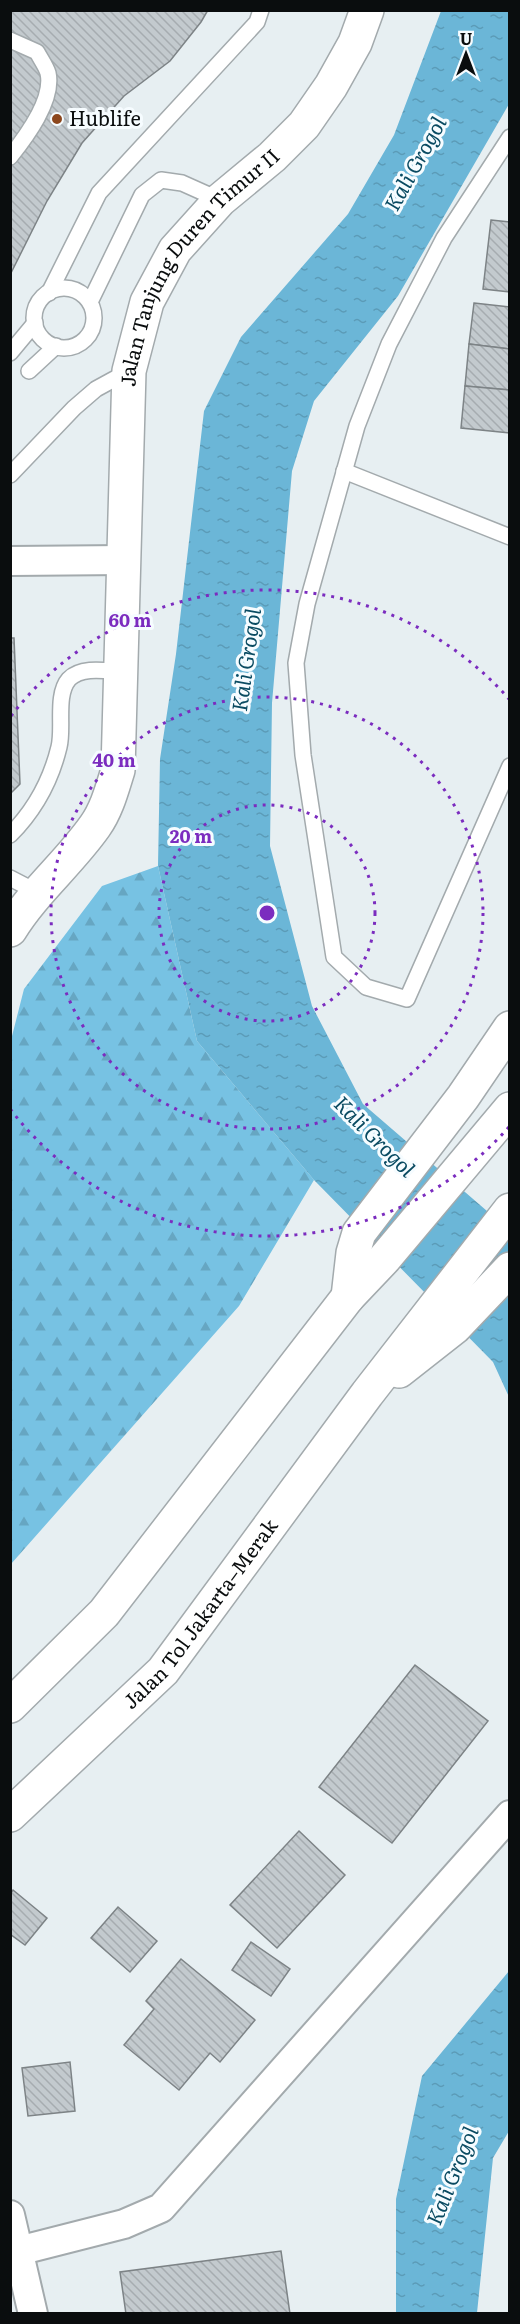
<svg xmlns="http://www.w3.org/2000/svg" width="520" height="2324" viewBox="0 0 520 2324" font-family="Literata,serif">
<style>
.forest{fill:url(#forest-firs)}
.water{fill:url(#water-ripples)}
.building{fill:url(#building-back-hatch);stroke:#7d8386;stroke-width:1.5}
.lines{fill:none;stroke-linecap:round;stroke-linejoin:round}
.lane-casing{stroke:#a3aaad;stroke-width:18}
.street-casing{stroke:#a3aaad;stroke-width:32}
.primary-casing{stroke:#a3aaad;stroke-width:36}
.highway-casing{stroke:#a3aaad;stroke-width:36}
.lane{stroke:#fff;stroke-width:15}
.street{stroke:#fff;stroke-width:28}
.primary{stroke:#fff;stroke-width:33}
.highway{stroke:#fff;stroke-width:33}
.ring{fill:none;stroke:#7b2cbf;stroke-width:3;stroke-dasharray:3 6}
.poi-dot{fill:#8c471d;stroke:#f6fcff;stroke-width:2}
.labels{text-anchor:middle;stroke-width:6;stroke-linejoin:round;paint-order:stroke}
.poi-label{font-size:20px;fill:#0a0d0e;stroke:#f6fcff;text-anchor:start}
.street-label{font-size:20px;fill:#0a0d0e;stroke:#f6fcff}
.water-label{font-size:21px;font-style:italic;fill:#0a4b62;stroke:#f6fcff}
.centre{fill:#7b2cbf;stroke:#f6fcff;stroke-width:3}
.ring-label{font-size:18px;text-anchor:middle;font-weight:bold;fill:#7b2cbf;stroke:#f6fcff;stroke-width:6;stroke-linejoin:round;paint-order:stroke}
</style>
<defs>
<pattern id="forest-firs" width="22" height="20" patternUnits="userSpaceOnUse" patternTransform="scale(1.5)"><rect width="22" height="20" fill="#77c2e3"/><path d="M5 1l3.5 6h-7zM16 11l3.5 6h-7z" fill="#66a6c2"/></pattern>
<pattern id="water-ripples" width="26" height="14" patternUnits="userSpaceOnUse" patternTransform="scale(1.5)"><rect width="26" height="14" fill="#6bb6d7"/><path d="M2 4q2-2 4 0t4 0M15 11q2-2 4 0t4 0" fill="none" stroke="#5b9bb7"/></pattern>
<pattern id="building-back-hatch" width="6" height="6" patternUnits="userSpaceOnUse" patternTransform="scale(1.5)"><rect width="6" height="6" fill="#c3cace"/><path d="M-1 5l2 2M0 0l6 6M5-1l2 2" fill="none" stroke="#a6acb0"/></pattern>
</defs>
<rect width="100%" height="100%" fill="#e7eff2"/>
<!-- forest -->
<path class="forest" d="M 158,866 L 197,1041 L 314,1180 L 239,1306 L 11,1564 L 11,1040 L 24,989 L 102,886 Z"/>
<!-- water -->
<g class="water">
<path d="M 441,11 L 509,11 L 509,104 L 398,296 L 314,401 L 292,471 L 272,703 L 270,846 L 312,1006 L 363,1104 L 509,1230 L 509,1397 L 493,1362 L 314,1180 L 197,1041 L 158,866 L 160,759 L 176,654 L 204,411 L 241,337 L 348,214 L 394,135 Z"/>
<path d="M 509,1971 L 509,2131 L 493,2158 L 477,2313 L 396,2313 L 396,2199 L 422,2076 Z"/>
</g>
<!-- building -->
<g class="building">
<path d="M 10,10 L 208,10 L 201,22 L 170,61 L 124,96 L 82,143 L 47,201 L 10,275 Z"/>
<path d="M 491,220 L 510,222 L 510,292 L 483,289 Z"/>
<path d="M 474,303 L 510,307 L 510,349 L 469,344 Z"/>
<path d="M 469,344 L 510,349 L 510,390 L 465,386 Z"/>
<path d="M 465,386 L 510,390 L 510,433 L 461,428 Z"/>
<path d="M 10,638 L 14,638 L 20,784 L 10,794 Z"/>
<path d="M 415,1665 L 488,1721 L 392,1843 L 319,1787 Z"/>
<path d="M 299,1831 L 345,1875 L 277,1948 L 230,1905 Z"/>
<path d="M 13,1890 L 47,1918 L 25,1945 L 10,1934 L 10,1894 Z"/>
<path d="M 118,1907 L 157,1941 L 130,1972 L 91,1938 Z"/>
<path d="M 251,1942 L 290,1969 L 271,1996 L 232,1970 Z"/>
<path d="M 181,1959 L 255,2020 L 220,2062 L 210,2053 L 179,2090 L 124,2045 L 154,2009 L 146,2001 Z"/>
<path d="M 70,2062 L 75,2111 L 28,2116 L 22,2068 Z"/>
<path d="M 281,2251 L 290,2314 L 126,2314 L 120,2272 Z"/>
</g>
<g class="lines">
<defs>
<g id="lane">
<path d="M 10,40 L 37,52 C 40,58 46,66 48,73 C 54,100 26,137 10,157"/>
<path d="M 510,137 L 444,238 L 389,344 L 357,426 L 307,604 L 296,663 L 303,755 L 334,957 L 366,987 L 407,999 L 510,766"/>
<circle cx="64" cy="318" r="30"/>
<path d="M 49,293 L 99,193 L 257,22 L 261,10"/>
<path d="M 90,302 L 142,195 L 161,180 L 182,183 L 220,200"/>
<path d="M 10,353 L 35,323"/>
<path d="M 29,371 L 56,346"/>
<path d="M 344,471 L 510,537"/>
<path d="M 10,475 L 74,408 L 96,389 L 129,371"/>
<path d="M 10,835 C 34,811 51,780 59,747 C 64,728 55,695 69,679 C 82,666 106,671 123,672"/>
<path d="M 10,878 L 37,892"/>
</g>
<g id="street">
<path d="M 10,561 L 125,560"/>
<path d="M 10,2215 L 33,2314"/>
<path d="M 18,2251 L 124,2224 L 161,2208 L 510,1815"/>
</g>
<g id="primary">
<path id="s1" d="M 10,930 C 34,891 69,863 95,826 C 107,809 112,789 118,770 L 129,371 L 147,302 L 175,250 L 220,200 L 272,157 L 304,125 L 331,86 L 355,43 L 367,10"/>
</g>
<g id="highway">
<path d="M 348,1297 L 353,1253 L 359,1233 L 463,1097 L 510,1028"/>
<path d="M 399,1371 L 455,1327 L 510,1269"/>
<path d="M 10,1706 L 104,1613 L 348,1297 L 385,1258 L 510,1109"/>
<path id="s2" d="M 10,1815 L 163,1671 L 367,1394 L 510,1210"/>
</g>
</defs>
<!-- lane casing -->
<use href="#lane" class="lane-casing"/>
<!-- street casing -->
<use href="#street" class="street-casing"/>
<!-- primary casing -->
<use href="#primary" class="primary-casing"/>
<!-- highway casing -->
<use href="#highway" class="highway-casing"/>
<!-- lane -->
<use href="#lane" class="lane"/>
<!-- street -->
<use href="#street" class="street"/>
<!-- primary -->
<use href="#primary" class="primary"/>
<!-- highway -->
<use href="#highway" class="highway"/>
</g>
<!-- distance rings -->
<g class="ring">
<circle cx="267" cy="913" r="108"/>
<circle cx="267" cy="913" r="216"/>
<path d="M509 1127A323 323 0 0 1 11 1110M11 716A323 323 0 0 1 509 699"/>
</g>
<!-- markers -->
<circle class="poi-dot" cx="57" cy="119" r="6"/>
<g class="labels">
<!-- poi labels -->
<g class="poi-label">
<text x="69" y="126">Hublife</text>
</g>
<!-- street labels -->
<g class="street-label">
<text dy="7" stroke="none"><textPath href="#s1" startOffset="722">Jalan Tanjung Duren Timur II</textPath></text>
<text dy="7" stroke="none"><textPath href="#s2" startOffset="278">Jalan Tol Jakarta–Merak</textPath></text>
</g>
<!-- water labels -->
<g class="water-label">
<text transform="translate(416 164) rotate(-61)" y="7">Kali Grogol</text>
<text transform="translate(247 660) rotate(-82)" y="7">Kali Grogol</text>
<text transform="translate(374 1137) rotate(45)" y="7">Kali Grogol</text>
<text transform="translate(453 2176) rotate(-68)" y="7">Kali Grogol</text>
</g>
</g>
<circle cx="267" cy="913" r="9" class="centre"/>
<g class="ring-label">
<text x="130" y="627">60 m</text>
<text x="114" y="767">40 m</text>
<text x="191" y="843">20 m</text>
</g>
<!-- border -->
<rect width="520" height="2324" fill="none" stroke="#0a0d0e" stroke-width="24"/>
<!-- north arrow -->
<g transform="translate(466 54)" stroke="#f6fcff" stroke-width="4.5" paint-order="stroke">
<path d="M0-4.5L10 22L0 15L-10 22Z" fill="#0a0d0e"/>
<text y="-9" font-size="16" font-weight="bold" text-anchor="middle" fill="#0a0d0e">U</text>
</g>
</svg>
